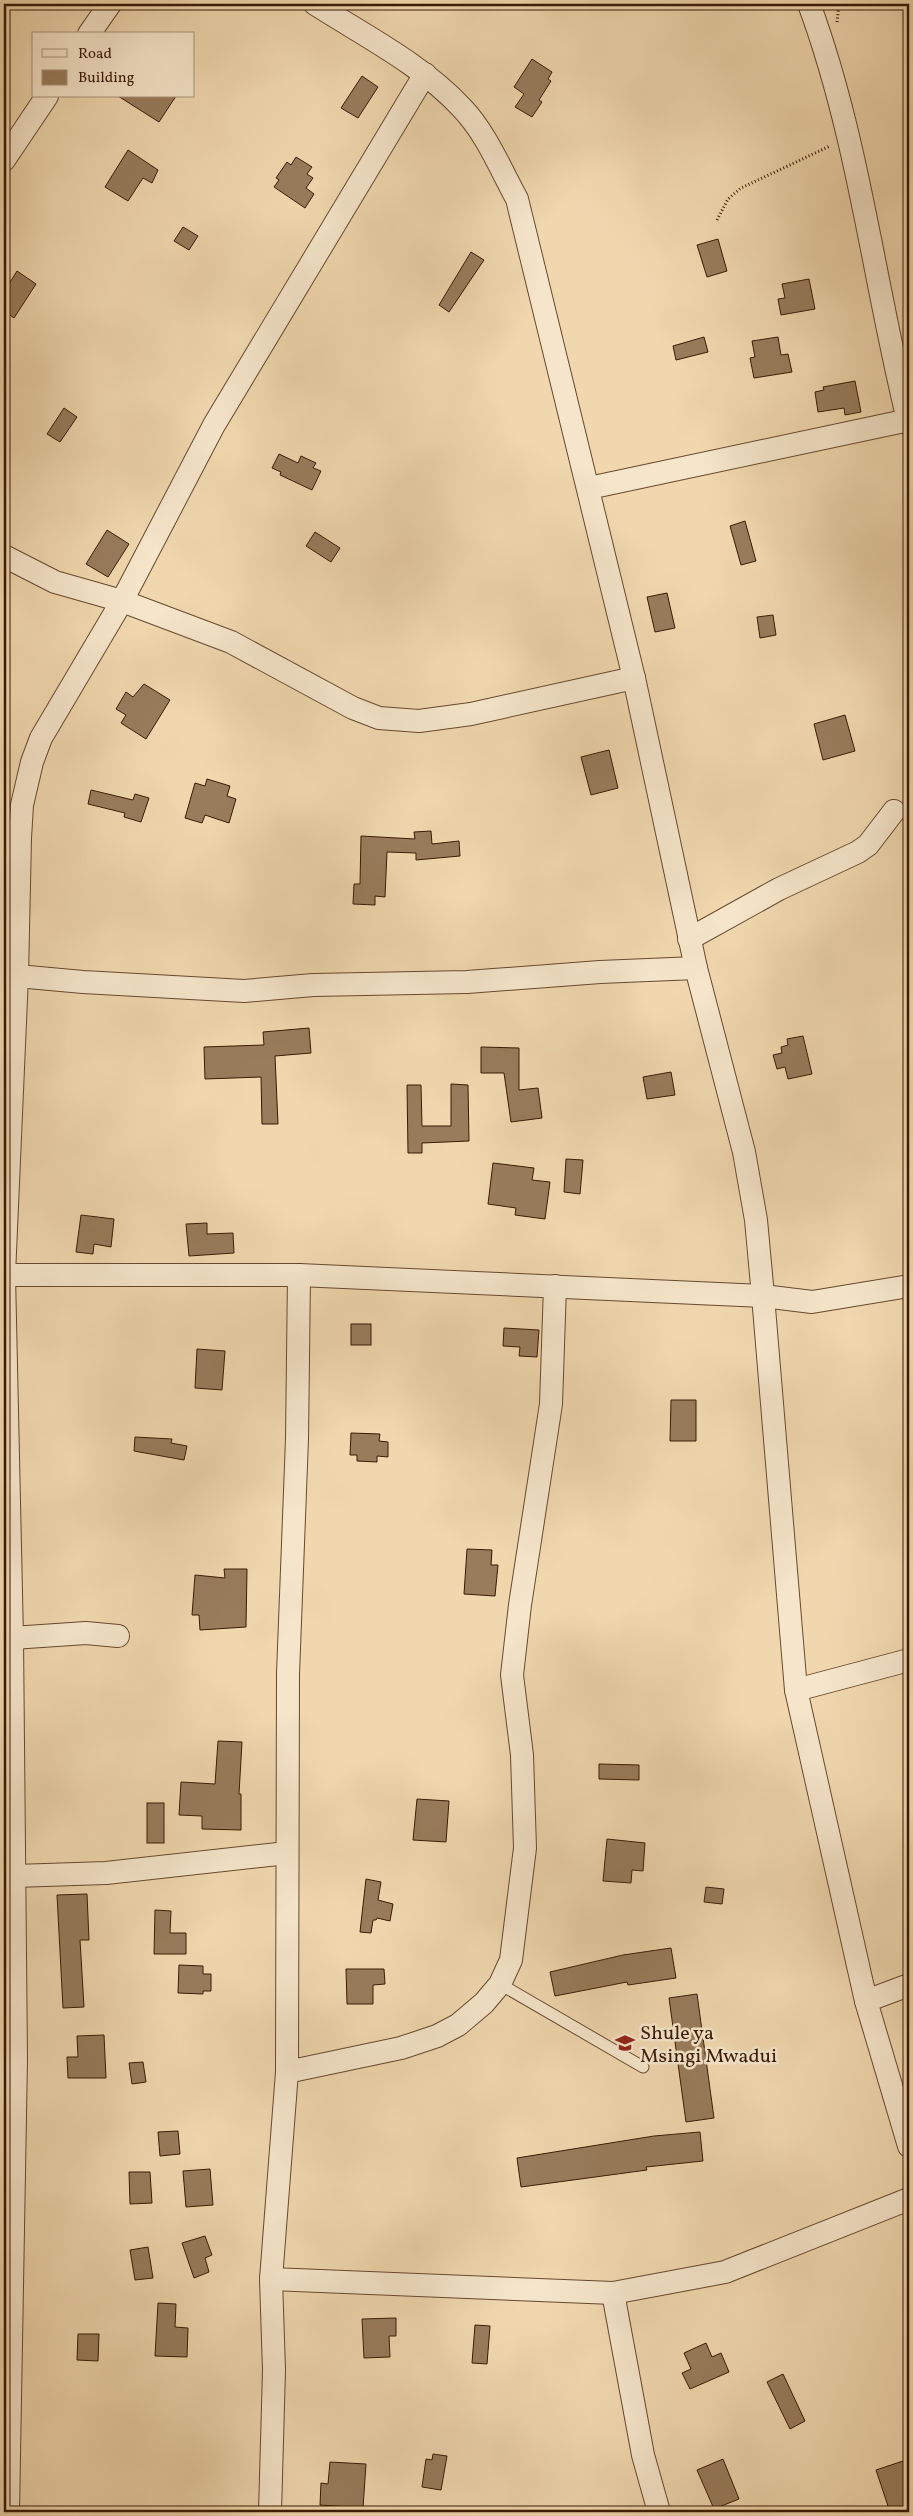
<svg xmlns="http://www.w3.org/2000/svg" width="913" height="2516" viewBox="0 0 913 2516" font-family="Vollkorn,serif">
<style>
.building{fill:#987c5c;stroke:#391a04}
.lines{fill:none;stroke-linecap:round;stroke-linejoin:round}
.service-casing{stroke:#67492e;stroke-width:13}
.minor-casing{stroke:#67492e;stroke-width:24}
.path{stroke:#391a04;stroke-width:3;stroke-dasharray:1 2.5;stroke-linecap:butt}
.service{stroke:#f5e5ca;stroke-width:11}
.minor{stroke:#f5e5ca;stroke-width:22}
.labels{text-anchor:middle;stroke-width:5;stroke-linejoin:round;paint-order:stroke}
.poi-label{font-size:20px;fill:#391a04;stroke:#f5e5ca;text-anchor:start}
</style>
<rect width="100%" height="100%" fill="#f0d7ae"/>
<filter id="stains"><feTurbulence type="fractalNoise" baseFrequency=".004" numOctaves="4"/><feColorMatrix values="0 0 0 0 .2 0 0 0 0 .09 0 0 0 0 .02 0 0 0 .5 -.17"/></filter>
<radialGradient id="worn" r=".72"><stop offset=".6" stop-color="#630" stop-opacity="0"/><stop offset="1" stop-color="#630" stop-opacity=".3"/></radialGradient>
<!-- building -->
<g class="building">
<path d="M 532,59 L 552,72 L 548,79 L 551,81 L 539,100 L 542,102 L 532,117 L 515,107 L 524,94 L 514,87 Z"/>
<path d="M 362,76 L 378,87 L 358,118 L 341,108 Z"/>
<path d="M 118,96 L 176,96 L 159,122 Z"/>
<path d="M 128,150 L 158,170 L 152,183 L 143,178 L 128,201 L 105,187 Z"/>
<path d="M 296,157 L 312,167 L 307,174 L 313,178 L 306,188 L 314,194 L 305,208 L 274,187 L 279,180 L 276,178 L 287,162 L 291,165 Z"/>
<path d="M 183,227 L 198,236 L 189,250 L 174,241 Z"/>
<path d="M 718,239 L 727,271 L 707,277 L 697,245 Z"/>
<path d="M 471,252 L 484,260 L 449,312 L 439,305 Z"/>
<path d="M 17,271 L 36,284 L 14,318 L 4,311 L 4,292 Z"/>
<path d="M 809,279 L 815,309 L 781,315 L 778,299 L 785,298 L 782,284 Z"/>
<path d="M 704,337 L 708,352 L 676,360 L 673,346 Z"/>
<path d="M 778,337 L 781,355 L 788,354 L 792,372 L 754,378 L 750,358 L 755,357 L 752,341 Z"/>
<path d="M 855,381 L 861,412 L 845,415 L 844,408 L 818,412 L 815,392 L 824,390 L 823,387 Z"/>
<path d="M 64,408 L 77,417 L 60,442 L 47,434 Z"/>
<path d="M 279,454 L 298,463 L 301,456 L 316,463 L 313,468 L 321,471 L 312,490 L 280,475 L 281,472 L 272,468 Z"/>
<path d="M 745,521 L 756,561 L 741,565 L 730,526 Z"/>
<path d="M 107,530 L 129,544 L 108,577 L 86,564 Z"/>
<path d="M 315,532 L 340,548 L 331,562 L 306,546 Z"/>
<path d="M 667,593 L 675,628 L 655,632 L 647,597 Z"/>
<path d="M 773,615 L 776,635 L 760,638 L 757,617 Z"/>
<path d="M 144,684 L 170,700 L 146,739 L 121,723 L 126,715 L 116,709 L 126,692 L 133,697 Z"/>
<path d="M 845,715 L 855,751 L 823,760 L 814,724 Z"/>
<path d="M 609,750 L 618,788 L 591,795 L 581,757 Z"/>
<path d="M 207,779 L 230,786 L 227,796 L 236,799 L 229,823 L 205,815 L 202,823 L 185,818 L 195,783 L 205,786 Z"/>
<path d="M 91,790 L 133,800 L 135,794 L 149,798 L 141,822 L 124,817 L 125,813 L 88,804 Z"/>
<path d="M 431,831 L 432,844 L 459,841 L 460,856 L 416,860 L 416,853 L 387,852 L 385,897 L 375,896 L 375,905 L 353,904 L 354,884 L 360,884 L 361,836 L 415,839 L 414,832 Z"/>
<path d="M 309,1028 L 311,1053 L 275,1056 L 278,1124 L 262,1124 L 261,1077 L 205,1079 L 204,1047 L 264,1045 L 263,1032 Z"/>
<path d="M 803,1036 L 812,1074 L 788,1079 L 785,1067 L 777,1069 L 773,1055 L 782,1053 L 781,1047 L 788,1045 L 787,1039 Z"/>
<path d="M 481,1047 L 519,1048 L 519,1090 L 538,1088 L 542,1118 L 511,1122 L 504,1073 L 481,1073 Z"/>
<path d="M 671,1072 L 675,1095 L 647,1099 L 643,1077 Z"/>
<path d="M 451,1084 L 468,1085 L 469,1141 L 422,1143 L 422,1153 L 408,1153 L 407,1085 L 421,1085 L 422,1126 L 451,1126 Z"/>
<path d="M 566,1159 L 583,1160 L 580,1194 L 564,1192 Z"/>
<path d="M 493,1163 L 534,1168 L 532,1180 L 550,1182 L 545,1219 L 515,1215 L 516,1208 L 488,1204 Z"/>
<path d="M 81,1215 L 114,1219 L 111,1247 L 94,1244 L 93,1254 L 76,1252 Z"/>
<path d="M 207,1223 L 207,1234 L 233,1233 L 234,1253 L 189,1256 L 186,1224 Z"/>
<rect x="351" y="1324" width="20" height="21"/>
<path d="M 504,1328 L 539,1330 L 537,1357 L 519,1356 L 520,1347 L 503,1346 Z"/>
<path d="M 197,1349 L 225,1351 L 222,1390 L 195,1388 Z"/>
<path d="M 671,1400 L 696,1400 L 696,1441 L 670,1441 Z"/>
<path d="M 351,1433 L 380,1434 L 379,1441 L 388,1442 L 388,1457 L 377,1456 L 377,1462 L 357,1461 L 357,1455 L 350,1455 Z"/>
<path d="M 135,1437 L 172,1439 L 171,1443 L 187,1446 L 184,1460 L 134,1451 Z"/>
<path d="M 467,1549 L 492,1550 L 491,1565 L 498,1565 L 495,1596 L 464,1594 Z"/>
<path d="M 224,1569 L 247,1569 L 246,1627 L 200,1630 L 199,1615 L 192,1615 L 195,1575 L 225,1578 Z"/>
<path d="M 218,1741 L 242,1742 L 239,1794 L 241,1794 L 241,1830 L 202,1829 L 202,1816 L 179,1815 L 181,1782 L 215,1784 Z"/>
<path d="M 599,1764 L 639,1765 L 639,1780 L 599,1779 Z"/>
<path d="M 417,1799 L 449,1801 L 446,1842 L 413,1840 Z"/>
<rect x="147" y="1803" width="17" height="40"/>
<path d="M 607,1839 L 645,1843 L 643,1871 L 632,1870 L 631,1883 L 603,1881 Z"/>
<path d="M 366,1879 L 381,1882 L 378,1900 L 393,1904 L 390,1921 L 377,1918 L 376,1920 L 373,1920 L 371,1933 L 360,1932 Z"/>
<path d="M 706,1887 L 724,1889 L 722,1904 L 704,1902 Z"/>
<path d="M 87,1894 L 89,1940 L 80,1940 L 84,2007 L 63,2008 L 57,1895 Z"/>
<path d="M 155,1910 L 171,1911 L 170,1933 L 186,1933 L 186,1954 L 154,1954 Z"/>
<path d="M 671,1948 L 676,1978 L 628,1985 L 627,1982 L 555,1996 L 550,1972 L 623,1955 Z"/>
<path d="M 179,1965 L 203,1966 L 203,1974 L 211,1974 L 211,1991 L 203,1991 L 203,1994 L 178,1993 Z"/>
<path d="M 346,1969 L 384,1969 L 385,1984 L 373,1985 L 373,2004 L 347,2004 Z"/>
<path d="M 697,1994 L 714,2118 L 686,2122 L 669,1998 Z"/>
<path d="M 104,2035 L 106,2078 L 68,2078 L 67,2057 L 78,2057 L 77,2036 Z"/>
<path d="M 143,2062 L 146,2082 L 132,2084 L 129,2063 Z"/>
<path d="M 178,2131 L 180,2154 L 160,2156 L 158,2132 Z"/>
<path d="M 700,2132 L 703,2161 L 646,2167 L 647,2170 L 521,2187 L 517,2158 L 654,2136 Z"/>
<path d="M 210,2169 L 213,2205 L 186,2207 L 183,2171 Z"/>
<path d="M 129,2172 L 150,2172 L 152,2203 L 130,2204 Z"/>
<path d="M 205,2236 L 212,2255 L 205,2258 L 209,2272 L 194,2278 L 182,2243 Z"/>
<path d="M 148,2247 L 153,2278 L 135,2280 L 130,2250 Z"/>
<path d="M 158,2303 L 176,2304 L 175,2327 L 188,2328 L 187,2357 L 155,2356 Z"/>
<path d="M 396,2318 L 396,2336 L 389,2336 L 390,2357 L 364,2358 L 362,2319 Z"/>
<path d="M 475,2325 L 490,2326 L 487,2364 L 472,2363 Z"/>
<path d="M 78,2334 L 99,2334 L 98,2361 L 77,2360 Z"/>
<path d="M 706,2343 L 712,2357 L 721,2353 L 729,2372 L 690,2389 L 682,2373 L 691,2369 L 684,2353 Z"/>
<path d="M 783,2374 L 805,2421 L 790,2429 L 767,2382 Z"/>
<path d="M 433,2454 L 447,2456 L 441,2490 L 422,2487 L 426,2459 L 432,2460 Z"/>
<path d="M 723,2459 L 739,2499 L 714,2509 L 697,2470 Z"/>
<path d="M 909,2459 L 909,2506 L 890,2512 L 876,2470 Z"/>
<path d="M 330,2462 L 366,2464 L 363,2508 L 320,2505 L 321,2483 L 328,2484 Z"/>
</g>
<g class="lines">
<defs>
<path id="service" d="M 500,1984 L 643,2067"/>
<g id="minor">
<path d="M 315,4 C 365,36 421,64 462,108 C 486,133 500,168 517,199 L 634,678 L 696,968 L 744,1152 L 756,1220 L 763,1296 L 796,1690 L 866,2001 L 909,2146"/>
<path d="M 809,4 C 859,139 874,284 909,424"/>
<path d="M 89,34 L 110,4"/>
<path d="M 4,160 L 47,96"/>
<path d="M 589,488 L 909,420"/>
<path d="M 4,556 L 55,582 L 122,601 L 231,642 L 353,708 L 379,718 L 419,721 L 471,714 L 634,678"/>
<path d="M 689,939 L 779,889 L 858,852 L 868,845 L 894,811"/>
<path d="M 17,976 L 83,982 L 244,991 L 313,985 L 467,982 L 600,972 L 696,968"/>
<path d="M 4,1275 L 299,1275 L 763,1296 L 812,1302 L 909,1286"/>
<path d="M 12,1638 L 86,1633 L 118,1636"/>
<path d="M 796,1690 L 909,1660"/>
<path d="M 15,1876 L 106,1873 L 287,1853"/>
<path d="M 866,2001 L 909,1985"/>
<path d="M 287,2072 L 401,2048 L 437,2036 L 458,2025 L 484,2003 L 500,1984 L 511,1960 L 525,1848 L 522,1755 L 512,1675 L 520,1605 L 551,1404 L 555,1286"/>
<path d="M 271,2279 L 613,2293 L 725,2272 L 909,2199"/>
<path d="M 613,2293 L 643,2455 L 659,2512"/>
<path d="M 8,2512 L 16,2059 L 12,1638 L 4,1275 L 17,976 L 20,838 L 22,805 L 32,762 L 41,738 L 122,601 L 214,425 L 425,74"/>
<path d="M 270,2512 L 274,2370 L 271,2279 L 287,2072 L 288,1674 L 297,1439 L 299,1275"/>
</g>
</defs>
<!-- service casing -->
<use href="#service" class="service-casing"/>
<!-- minor casing -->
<use href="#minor" class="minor-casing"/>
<!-- path -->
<g class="path">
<path d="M 837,22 L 839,4"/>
<path d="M 717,220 L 728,199 L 741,188 L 830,146"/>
</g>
<!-- service -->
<use href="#service" class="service"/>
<!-- minor -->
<use href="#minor" class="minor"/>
</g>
<!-- icons -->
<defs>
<symbol id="school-bare" viewBox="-9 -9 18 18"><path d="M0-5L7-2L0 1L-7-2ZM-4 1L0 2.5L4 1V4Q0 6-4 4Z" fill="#8f2418" stroke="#f5e5ca" stroke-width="2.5" paint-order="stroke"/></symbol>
</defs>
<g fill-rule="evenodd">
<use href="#school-bare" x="611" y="2029" width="28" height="28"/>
</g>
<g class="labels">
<!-- poi labels -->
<g class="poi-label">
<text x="640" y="2039">Shule ya<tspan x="640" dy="23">Msingi Mwadui</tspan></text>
</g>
</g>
<!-- margin -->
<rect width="913" height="2516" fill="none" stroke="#f0d7ae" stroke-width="20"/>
<rect x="5" y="5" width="903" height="2506" fill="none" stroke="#391a04" stroke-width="2.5"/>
<rect x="10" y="10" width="893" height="2496" fill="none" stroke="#391a04"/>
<!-- legend -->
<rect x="32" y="32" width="162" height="65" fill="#f5e5ca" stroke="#aa947b"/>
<rect x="42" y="49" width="25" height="8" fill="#f5e5ca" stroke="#aa947b"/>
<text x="78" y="58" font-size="15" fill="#391a04">Road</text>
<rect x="42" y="70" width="25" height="15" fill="#987c5c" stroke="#aa947b"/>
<text x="78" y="82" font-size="15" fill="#391a04">Building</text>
<rect width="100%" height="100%" filter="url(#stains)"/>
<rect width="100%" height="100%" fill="url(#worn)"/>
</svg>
